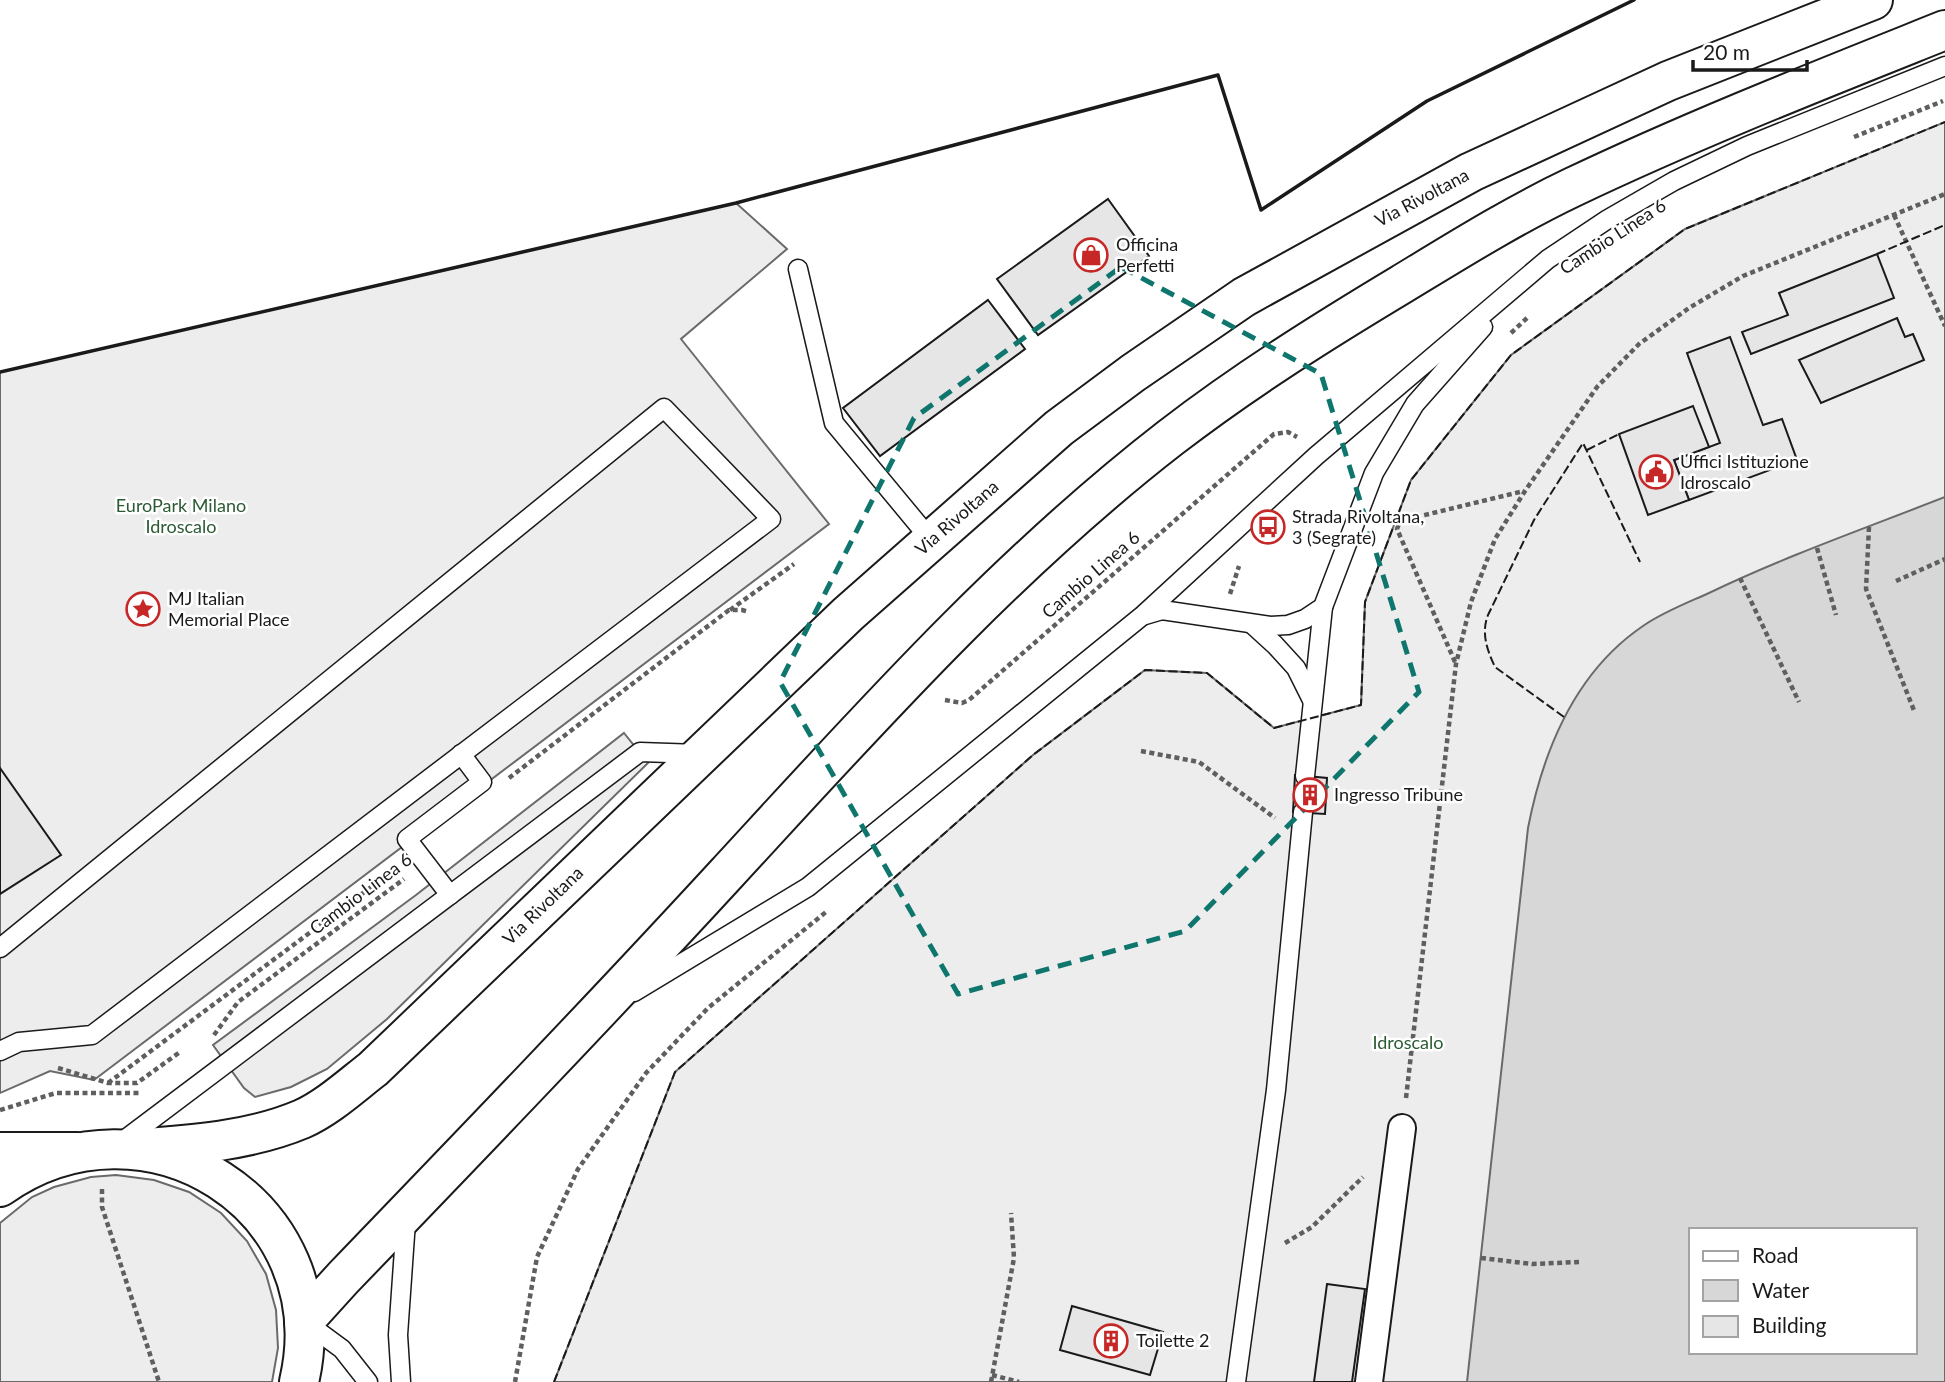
<svg xmlns="http://www.w3.org/2000/svg" width="1945" height="1382" viewBox="0 0 1945 1382" font-family="Lato,sans-serif">
<style>
.built{fill:#ededed;stroke:#6a6a6a;stroke-width:2;fill-rule:evenodd}
.water{fill:#d7d7d7;stroke:#6a6a6a;stroke-width:2;fill-rule:evenodd}
.building{fill:#e6e6e6;stroke:#1a1a1a;stroke-width:2}
.lines{fill:none;stroke-linecap:round;stroke-linejoin:round}
.service-casing{stroke:#1a1a1a;stroke-width:21}
.pedestrian-casing{stroke:#1a1a1a;stroke-width:30}
.tertiary-casing{stroke:#1a1a1a;stroke-width:42}
.primary-casing{stroke:#1a1a1a;stroke-width:42}
.trunk-casing{stroke:#1a1a1a;stroke-width:42}
.path{stroke:#5f5f5f;stroke-width:4.5;stroke-dasharray:5 3.5;stroke-linecap:butt}
.service{stroke:#fff;stroke-width:18}
.pedestrian{stroke:#fff;stroke-width:26}
.tertiary{stroke:#fff;stroke-width:38}
.primary{stroke:#fff;stroke-width:38}
.trunk{stroke:#fff;stroke-width:38}
.fence{stroke:#1a1a1a;stroke-width:2;stroke-dasharray:9 3.5;stroke-linecap:butt}
.wall{stroke:#1a1a1a;stroke-width:3.5}
.marked{fill:none;stroke:#0f766e;stroke-width:5;stroke-dasharray:14 9;stroke-linejoin:round}
.labels{text-anchor:middle;stroke-width:5;stroke-linejoin:round;paint-order:stroke}
.street-label{font-size:18px;fill:#1a1a1a;stroke:#fff}
.poi-label{font-size:18px;fill:#1a1a1a;stroke:#fff;text-anchor:start}
.park-label{font-size:18px;fill:#2b5a34;stroke:#fff}
</style>
<rect width="100%" height="100%" fill="#fff"/>
<!-- built -->
<g class="built">
<path d="M 1945,122 L 1945,1382 L 554,1382 L 675,1072 L 1033,755 L 1145,670 L 1207,673 L 1274,728 L 1361,705 L 1365,602 L 1411,480 L 1511,355 L 1685,229 ZM 1691,1230 L 1915,1230 L 1915,1352 L 1691,1352 Z"/>
<path d="M 736,203 L 787,249 L 681,339 L 829,524 L 94,1080 L 50,1071 L 0,1093 L 0,372 Z"/>
<path d="M 624,733 L 648,763 L 387,1019 L 327,1069 L 291,1087 L 255,1097 L 244,1088 L 213,1045 L 416,895 Z"/>
<path d="M 116,1175 L 154,1180 L 189,1192 L 221,1213 L 247,1241 L 266,1274 L 276,1310 L 278,1348 L 272,1382 L 0,1382 L 0,1223 L 32,1197 L 54,1187 L 91,1177 Z"/>
</g>
<!-- water -->
<path class="water" d="M 1945,497 L 1945,1382 L 1467,1382 L 1528,828 C 1543,751 1575,672 1643,626 C 1663,612 1687,603 1709,593 C 1786,556 1866,528 1945,497 ZM 1691,1230 L 1915,1230 L 1915,1352 L 1691,1352 Z"/>
<!-- building -->
<g class="building">
<path d="M 1108,199 L 1149,256 L 1038,335 L 997,279 Z"/>
<path d="M 1877,254 L 1894,298 L 1751,354 L 1742,332 L 1788,315 L 1779,293 Z"/>
<path d="M 988,300 L 1025,349 L 880,456 L 843,408 Z"/>
<path d="M 1897,318 L 1905,337 L 1913,334 L 1924,360 L 1821,403 L 1799,360 Z"/>
<path d="M 1730,337 L 1763,425 L 1782,419 L 1797,460 L 1689,500 L 1674,460 L 1720,443 L 1687,353 Z"/>
<path d="M 1693,406 L 1709,447 L 1674,460 L 1689,500 L 1648,515 L 1619,434 Z"/>
<path d="M 0,768 L 61,855 L 0,894 Z"/>
<path d="M 1295,775 L 1327,778 L 1325,814 L 1293,812 Z"/>
<path d="M 1327,1284 L 1365,1289 L 1352,1382 L 1314,1382 Z"/>
<path d="M 1072,1306 L 1163,1332 L 1150,1375 L 1060,1350 Z"/>
</g>
<g class="lines">
<defs>
<g id="service">
<path d="M 798,269 L 834,423 L 931,540"/>
<path d="M 1145,615 L 1162,610 L 1270,626 L 1288,625 L 1305,619 L 1323,607 L 1374,473 L 1415,404 L 1483,327"/>
<path d="M 1252,624 L 1275,645 L 1296,668 L 1312,700"/>
<path d="M 1305,776 L 1323,607"/>
<path d="M 450,895 L 407,839 L 482,782 L 461,754"/>
<path d="M 0,948 L 664,408 L 771,519 L 92,1035 L 19,1042 L 0,1051"/>
<path d="M 634,992 L 808,887 L 1142,616 L 1316,456 L 1548,259 L 1608,219 L 1674,181 L 1747,146 L 1945,66"/>
<path d="M 119,1144 L 640,752 L 698,754"/>
<path d="M 304,1321 L 342,1349 L 368,1382"/>
<path d="M 401,1382 L 398,1335 L 406,1221"/>
<path d="M 1236,1382 L 1276,1090 L 1303,812"/>
</g>
<path id="pedestrian" d="M 1369,1382 L 1402,1128"/>
<path id="tertiary" d="M 0,1152 L 77,1152"/>
<path id="primary" d="M 0,1187 C 145,1084 340,1206 299,1382"/>
<g id="trunk">
<path d="M 135,1149 C 191,1145 250,1141 302,1119 C 327,1108 351,1086 373,1069 L 848,614 L 1059,428 L 1133,373 L 1244,297 L 1471,172 L 1668,81 L 1873,0"/>
<path d="M 304,1321 L 343,1278 C 472,1144 601,1010 727,873 C 867,721 1006,565 1170,438 C 1244,381 1322,332 1402,284 C 1458,250 1514,215 1573,187 C 1695,129 1820,80 1945,30"/>
</g>
</defs>
<!-- service casing -->
<use href="#service" class="service-casing"/>
<!-- pedestrian casing -->
<use href="#pedestrian" class="pedestrian-casing"/>
<!-- tertiary casing -->
<use href="#tertiary" class="tertiary-casing"/>
<!-- primary casing -->
<use href="#primary" class="primary-casing"/>
<!-- trunk casing -->
<use href="#trunk" class="trunk-casing"/>
<!-- path -->
<g class="path">
<path d="M 1854,137 L 1943,101"/>
<path d="M 1894,215 L 1945,326"/>
<path d="M 1511,333 L 1527,318"/>
<path d="M 1389,514 L 1399,525"/>
<path d="M 1869,527 L 1866,589 L 1915,713"/>
<path d="M 1817,548 L 1836,615"/>
<path d="M 1740,578 L 1799,702"/>
<path d="M 1896,581 L 1945,559"/>
<path d="M 1230,594 L 1239,566"/>
<path d="M 730,610 L 794,564"/>
<path d="M 1455,662 L 1397,529 L 1400,521 L 1524,491"/>
<path d="M 945,700 L 962,703 L 969,700 L 1274,434 L 1288,432 L 1297,437"/>
<path d="M 1141,751 L 1199,762 L 1275,818"/>
<path d="M 509,778 L 729,610 L 742,610 L 749,612"/>
<path d="M 214,1035 L 238,1002 L 404,879"/>
<path d="M 58,1068 L 108,1083 L 137,1083 L 180,1052"/>
<path d="M 108,1083 L 394,870"/>
<path d="M 1406,1098 L 1456,664 L 1471,602 L 1495,539 L 1525,491 L 1597,387 L 1639,344 L 1689,308 L 1743,276 L 1945,194"/>
<path d="M 0,1110 L 56,1093 L 140,1093"/>
<path d="M 102,1189 L 102,1207 L 159,1382"/>
<path d="M 1285,1243 L 1312,1227 L 1363,1177"/>
<path d="M 1481,1258 L 1532,1264 L 1579,1262"/>
<path d="M 992,1375 L 1019,1382"/>
<path d="M 515,1382 L 537,1257 L 578,1169 L 646,1073 L 708,1008 L 826,912"/>
<path d="M 991,1382 L 1014,1258 L 1011,1213"/>
</g>
<!-- service -->
<use href="#service" class="service"/>
<!-- pedestrian -->
<use href="#pedestrian" class="pedestrian"/>
<!-- tertiary -->
<use href="#tertiary" class="tertiary"/>
<!-- primary -->
<use href="#primary" class="primary"/>
<!-- trunk -->
<use href="#trunk" class="trunk"/>
<!-- fence -->
<g class="fence">
<path d="M 1877,254 L 1945,225"/>
<path d="M 1587,450 L 1619,434"/>
<path d="M 1564,717 L 1495,667 C 1487,650 1481,633 1488,615 L 1534,520 L 1583,443 L 1640,562"/>
<path d="M 554,1382 L 675,1072 L 1033,755 L 1145,670 L 1207,673 L 1274,728 L 1361,705 L 1365,602 L 1411,480 L 1511,355 L 1685,229 L 1945,122"/>
</g>
<!-- wall -->
<path class="wall" d="M 0,372 L 736,203 L 1218,75 L 1261,210 L 1427,101 L 1634,0"/>
</g>
<!-- marked area -->
<path class="marked" d="M 1121,267 L 1321,374 L 1419,692 L 1185,931 L 958,994 L 780,682 L 914,418 Z"/>
<!-- icons -->
<defs>
<symbol id="shop-ring" viewBox="-11 -11 22 22"><circle r="9.5" fill="#fff" stroke="#c62828" stroke-width="1.5"/><path d="M-5-2.5h2.3a2.7 3.5 0 0 1 5.4 0H5L5.5 6h-11ZM-1.5-2.5h3a1.5 2.3 0 0 0-3 0Z" fill="#c62828"/></symbol>
<symbol id="civic-ring" viewBox="-11 -11 22 22"><circle r="9.5" fill="#fff" stroke="#c62828" stroke-width="1.5"/><path d="M-.6-6.5H3V-4.5H.6V-3L4-1V1h2V6H-6V1h2V-1L-.6-3ZM-1.2 2.5V6h2.4V2.5Z" fill="#c62828"/></symbol>
<symbol id="bus-ring" viewBox="-11 -11 22 22"><circle r="9.5" fill="#fff" stroke="#c62828" stroke-width="1.5"/><path d="M-5-6H5V4H4V6H2V4H-2V6H-4V4H-5ZM-3.5-4V0h7V-4ZM-3.5 1.2v1.5H-2V1.2ZM2 1.2v1.5H3.5V1.2Z" fill="#c62828"/></symbol>
<symbol id="sight-ring" viewBox="-11 -11 22 22"><circle r="9.5" fill="#fff" stroke="#c62828" stroke-width="1.5"/><path d="M0-6L1.8-2.2L6-1.7L2.9 1.2L3.7 5.4L0 3.3L-3.7 5.4L-2.9 1.2L-6-1.7L-1.8-2.2Z" fill="#c62828"/></symbol>
<symbol id="building-ring" viewBox="-11 -11 22 22"><circle r="9.5" fill="#fff" stroke="#c62828" stroke-width="1.5"/><path d="M-4-6H4V6H1V3H-1V6H-4ZM-2.5-4.3h1.7v1.8h-1.7ZM.8-4.3h1.7v1.8H.8ZM-2.5-1h1.7V.8h-1.7ZM.8-1h1.7V.8H.8Z" fill="#c62828"/></symbol>
</defs>
<g fill-rule="evenodd">
<use href="#shop-ring" x="1072" y="236" width="38" height="38"/>
<use href="#civic-ring" x="1637" y="453" width="38" height="38"/>
<use href="#bus-ring" x="1249" y="508" width="38" height="38"/>
<use href="#sight-ring" x="124" y="590" width="38" height="38"/>
<use href="#building-ring" x="1291" y="776" width="38" height="38"/>
<use href="#building-ring" x="1092" y="1322" width="38" height="38"/>
</g>
<g class="labels">
<!-- street labels -->
<g class="street-label">
<text transform="translate(1422 198) rotate(-28)" y="6">Via Rivoltana</text>
<text transform="translate(1613 237) rotate(-33)" y="6">Cambio Linea 6</text>
<text transform="translate(957 518) rotate(-41)" y="6">Via Rivoltana</text>
<text transform="translate(1091 575) rotate(-41)" y="6">Cambio Linea 6</text>
<text transform="translate(361 894) rotate(-37)" y="6">Cambio Linea 6</text>
<text transform="translate(543 906) rotate(-44)" y="6">Via Rivoltana</text>
</g>
<!-- poi labels -->
<g class="poi-label">
<text x="1116" y="251">Officina<tspan x="1116" dy="21">Perfetti</tspan></text>
<text x="1680" y="468">Uffici Istituzione<tspan x="1680" dy="21">Idroscalo</tspan></text>
<text x="1292" y="523">Strada Rivoltana,<tspan x="1292" dy="21">3 (Segrate)</tspan></text>
<text x="168" y="605">MJ Italian<tspan x="168" dy="21">Memorial Place</tspan></text>
<text x="1334" y="801">Ingresso Tribune</text>
<text x="1136" y="1347">Toilette 2</text>
</g>
<!-- park labels -->
<g class="park-label">
<text x="181" y="512">EuroPark Milano<tspan x="181" dy="21">Idroscalo</tspan></text>
<text x="1408" y="1049">Idroscalo</text>
</g>
</g>
<!-- legend -->
<rect x="1689" y="1228" width="228" height="126" fill="#ffffff" stroke="#a3a3a3" stroke-width="2"/>
<rect x="1703" y="1251" width="35" height="10" fill="#ffffff" stroke="#a3a3a3" stroke-width="2"/>
<text x="1752" y="1263" font-size="21" fill="#1a1a1a">Road</text>
<rect x="1703" y="1280" width="35" height="21" fill="#d7d7d7" stroke="#a3a3a3" stroke-width="2"/>
<text x="1752" y="1298" font-size="21" fill="#1a1a1a">Water</text>
<rect x="1703" y="1316" width="35" height="21" fill="#e6e6e6" stroke="#a3a3a3" stroke-width="2"/>
<text x="1752" y="1333" font-size="21" fill="#1a1a1a">Building</text>
<!-- scale -->
<path d="M1693 60v10h114v-10" fill="none" stroke="#1a1a1a" stroke-width="3.5"/>
<text x="1703" y="60" font-size="21" fill="#1a1a1a" stroke="#ffffff" stroke-width="5" paint-order="stroke">20 m</text>
</svg>
